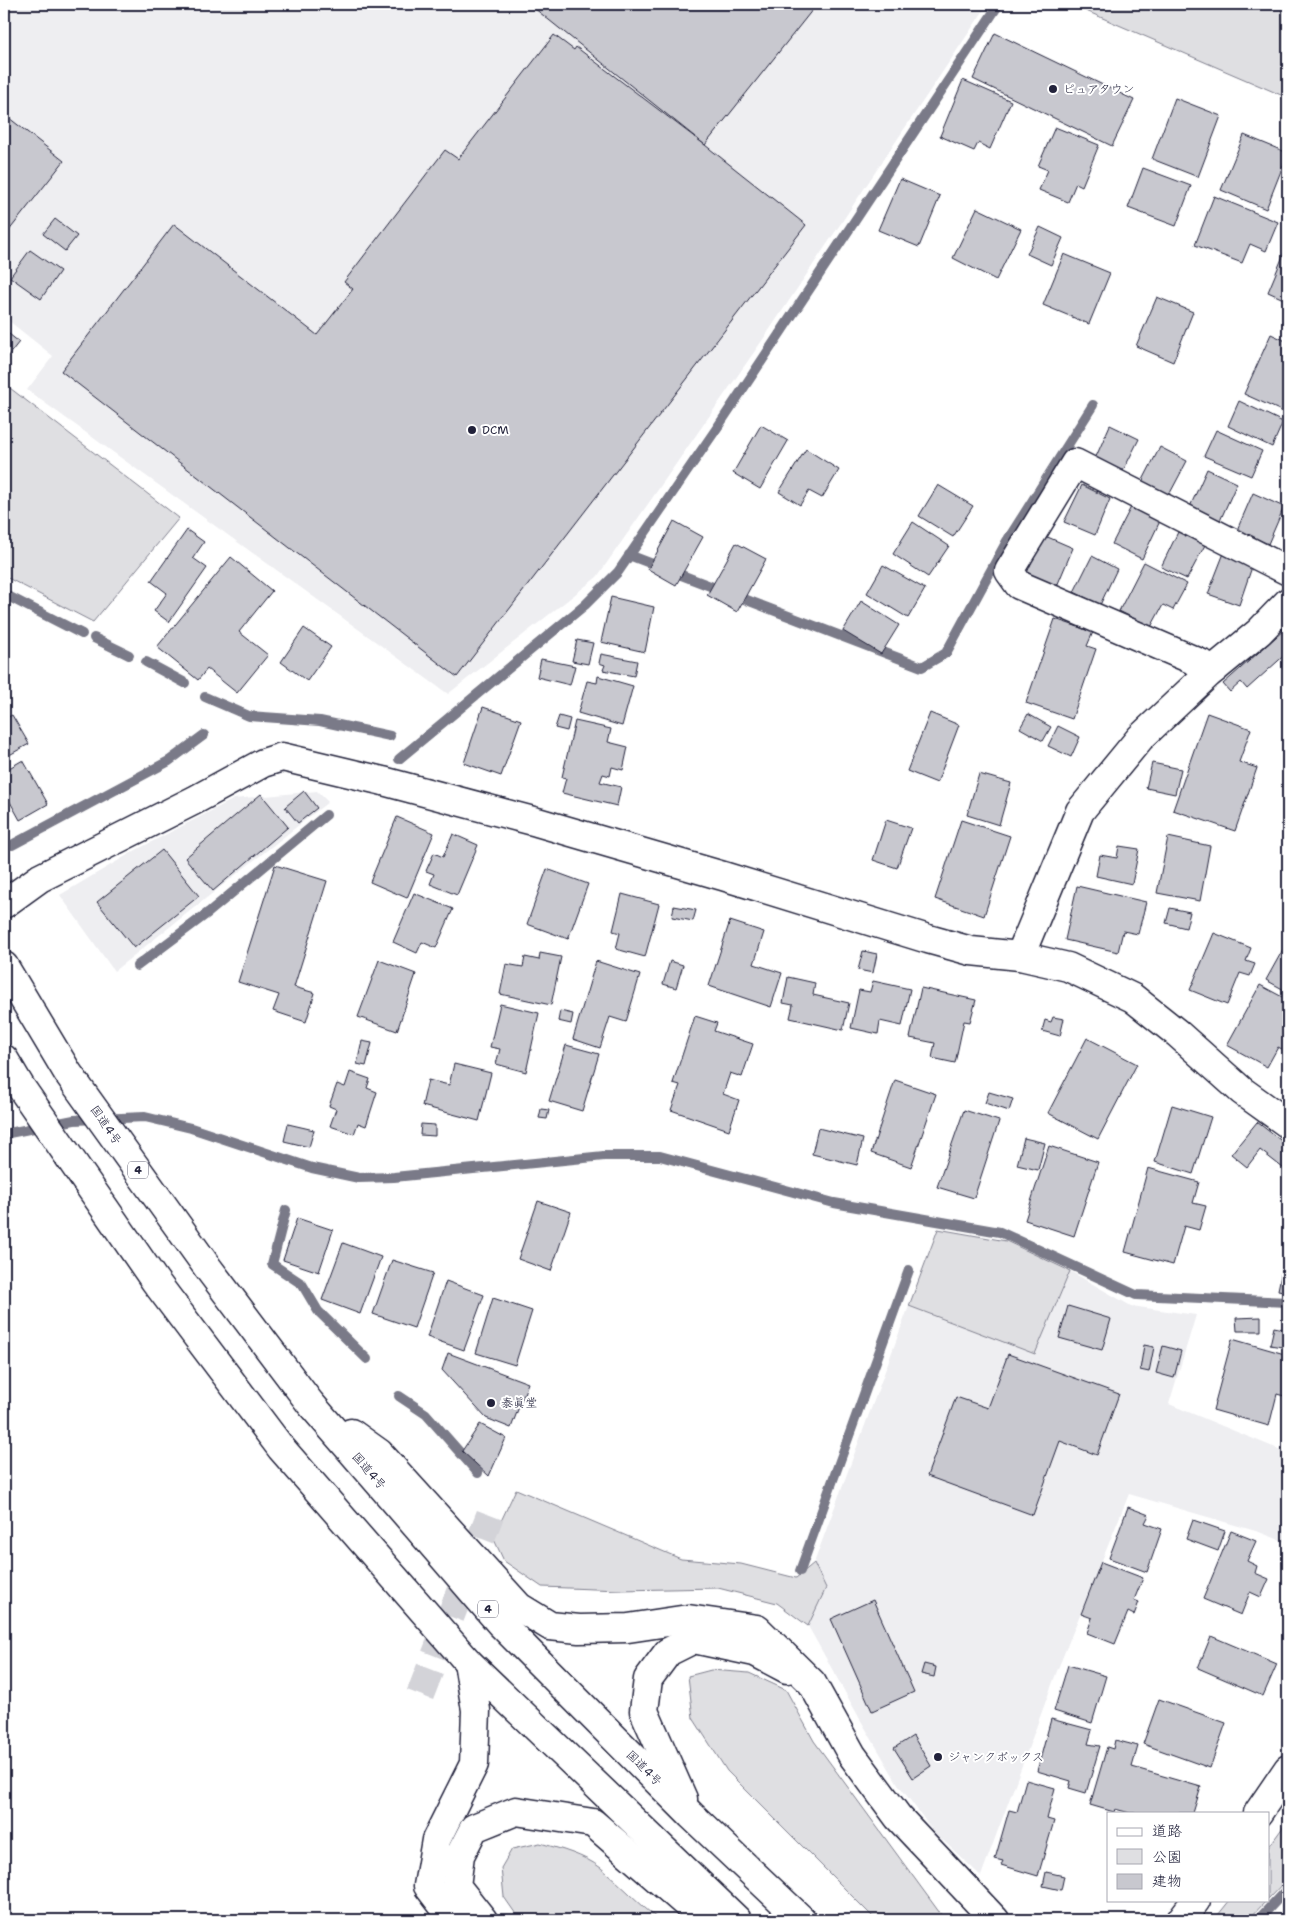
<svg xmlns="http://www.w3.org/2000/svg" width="1292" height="1924" viewBox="0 0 1292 1924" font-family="'Shantell Sans','Klee One',sans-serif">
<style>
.built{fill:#eeeef1}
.green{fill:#dfdfe2;stroke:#80808e}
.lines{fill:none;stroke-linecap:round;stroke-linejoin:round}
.stream{stroke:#7a7a88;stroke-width:10}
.building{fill:#c8c8cf;stroke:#22223b}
.street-tunnel{stroke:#d3d3d8;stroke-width:28;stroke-dasharray:28 14;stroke-linecap:butt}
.street-casing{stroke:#22223b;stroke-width:31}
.secondary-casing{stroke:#22223b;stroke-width:31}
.highway-casing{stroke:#22223b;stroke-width:31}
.street{stroke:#fff;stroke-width:28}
.secondary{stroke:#fff;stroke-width:28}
.highway{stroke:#fff;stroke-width:28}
.poi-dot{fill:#22223b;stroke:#fff;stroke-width:2}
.labels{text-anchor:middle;stroke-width:4;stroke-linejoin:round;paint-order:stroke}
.shield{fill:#fff;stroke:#646476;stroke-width:1}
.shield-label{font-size:11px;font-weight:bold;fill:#22223b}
.poi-label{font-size:12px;fill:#22223b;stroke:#fff;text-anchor:start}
.street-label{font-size:12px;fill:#22223b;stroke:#fff}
</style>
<rect width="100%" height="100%" fill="#fff"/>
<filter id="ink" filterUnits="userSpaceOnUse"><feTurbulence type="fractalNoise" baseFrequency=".02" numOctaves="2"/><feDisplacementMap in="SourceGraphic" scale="10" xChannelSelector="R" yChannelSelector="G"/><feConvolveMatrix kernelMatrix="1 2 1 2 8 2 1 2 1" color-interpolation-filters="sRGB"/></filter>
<g filter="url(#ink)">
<!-- built -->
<g class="built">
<path d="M 4,4 L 988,4 L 766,335 L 597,577 L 448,694 L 27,390 L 53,356 L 4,317 Z"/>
<path d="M 317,791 L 328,802 L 114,971 L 60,895 L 136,850 L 234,799 Z"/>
<path d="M 1070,1271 L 1131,1306 L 1196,1315 L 1169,1404 L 1288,1453 L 1288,1543 L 1259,1532 L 1129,1494 L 1057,1671 L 981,1876 L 934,1832 L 898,1784 L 860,1719 L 808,1626 L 826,1588 L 814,1563 L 909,1306 L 1035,1354 Z"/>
</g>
<!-- green -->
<g class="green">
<path d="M 1070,4 L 1288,4 L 1288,98 Z"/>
<path d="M 6,385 L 179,518 L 93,622 L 4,576 L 4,389 Z"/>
<path d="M 938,1229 L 1006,1241 L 1070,1271 L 1035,1354 L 909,1306 Z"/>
<path d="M 516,1489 L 681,1559 L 741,1564 L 796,1578 L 814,1563 L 826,1588 L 808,1626 L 777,1603 L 718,1588 L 620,1590 L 542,1587 L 504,1561 L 491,1533 L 502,1519 Z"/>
<path d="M 711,1670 L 749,1673 L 786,1690 L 814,1741 L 945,1920 L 876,1920 L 727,1771 L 693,1718 L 688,1676 Z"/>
<path d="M 1288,1820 L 1288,1878 L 1268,1899 L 1268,1848 Z"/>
<path d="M 540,1843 C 561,1849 584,1855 601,1868 C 621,1884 639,1904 659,1920 L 520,1920 L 504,1897 L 501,1868 L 512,1849 Z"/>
<path d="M 1230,1900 L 1267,1900 L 1248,1920 L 1214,1920 Z"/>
</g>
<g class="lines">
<!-- stream -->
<g class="stream">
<path d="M 629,555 L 922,667 L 946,653 L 1007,541 L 1093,405"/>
<path d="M 4,594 L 82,634"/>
<path d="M 94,638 L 129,655"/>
<path d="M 146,662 L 185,683"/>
<path d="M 205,697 L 249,716 L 320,721 L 390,736"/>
<path d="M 399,759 L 585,605 L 618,572 L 719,425 L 999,4"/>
<path d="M 12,845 L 169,761 L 204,735"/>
<path d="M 137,966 L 209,912 L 326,815"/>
<path d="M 4,1134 L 74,1120 L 145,1117 L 191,1128 L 312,1168 L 359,1178 L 394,1177 L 604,1156 L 660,1156 L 834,1203 L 1000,1232 L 1136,1295 L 1288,1302"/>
<path d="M 286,1210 L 272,1264 L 302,1284 L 318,1311 L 367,1359"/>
<path d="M 399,1396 L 426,1414 L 478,1473"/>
<path d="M 800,1571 L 909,1270"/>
<path d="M 1258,1920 L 1288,1888"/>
</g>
</g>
<!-- building -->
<g class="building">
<path d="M 529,4 L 817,4 L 705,145 Z"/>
<path d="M 995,33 L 1134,100 L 1112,146 L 973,79 Z"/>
<path d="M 554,35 L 574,50 L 576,47 L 705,145 L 806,225 L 457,677 L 61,371 L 174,224 L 317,335 L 353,289 L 344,282 L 445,150 L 458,159 Z"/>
<path d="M 963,80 L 1011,101 L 990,149 L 978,143 L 974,151 L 940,136 Z"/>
<path d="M 1175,98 L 1221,116 L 1198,177 L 1152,159 Z"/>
<path d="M 4,114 L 64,161 L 4,237 Z"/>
<path d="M 1055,127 L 1099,145 L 1082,186 L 1076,183 L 1068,202 L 1039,190 L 1048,170 L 1038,166 Z"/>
<path d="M 1244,135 L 1288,153 L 1266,209 L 1221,190 Z"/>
<path d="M 1143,168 L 1191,186 L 1176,226 L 1128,208 Z"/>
<path d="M 900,179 L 940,196 L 919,247 L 878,230 Z"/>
<path d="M 1214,196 L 1278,222 L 1266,251 L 1250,244 L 1242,263 L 1195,245 Z"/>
<path d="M 977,208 L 1021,229 L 996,280 L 953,258 Z"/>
<path d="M 55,219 L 77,236 L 65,251 L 43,234 Z"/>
<path d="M 1040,227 L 1063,238 L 1051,265 L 1027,254 Z"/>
<path d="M 1288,244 L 1288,301 L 1268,292 Z"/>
<path d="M 30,250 L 60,271 L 41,299 L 10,277 Z"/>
<path d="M 1064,254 L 1110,273 L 1089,324 L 1043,305 Z"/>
<path d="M 1157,297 L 1193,312 L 1173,362 L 1136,346 Z"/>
<path d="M 4,330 L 19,342 L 4,361 Z"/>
<path d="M 1271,334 L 1288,342 L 1288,414 L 1244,394 Z"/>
<path d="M 1239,401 L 1283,422 L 1272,447 L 1228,426 Z"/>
<path d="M 761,425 L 788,441 L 760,489 L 733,473 Z"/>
<path d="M 1110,425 L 1139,439 L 1121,475 L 1095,459 Z"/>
<path d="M 1216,430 L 1262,451 L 1251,476 L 1204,456 Z"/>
<path d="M 1160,447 L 1187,461 L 1169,495 L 1142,482 Z"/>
<path d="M 806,449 L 839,470 L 822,498 L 809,491 L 800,505 L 779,492 Z"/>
<path d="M 1207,469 L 1237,483 L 1219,523 L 1189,509 Z"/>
<path d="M 938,485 L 973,506 L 953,537 L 919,516 Z"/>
<path d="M 1082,485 L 1110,499 L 1095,535 L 1064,522 Z"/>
<path d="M 1253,493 L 1284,507 L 1268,544 L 1237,530 Z"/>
<path d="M 1131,507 L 1160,521 L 1142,559 L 1112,544 Z"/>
<path d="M 674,521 L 703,537 L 676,585 L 648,569 Z"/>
<path d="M 913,522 L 949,546 L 928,577 L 893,554 Z"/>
<path d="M 187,530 L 204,542 L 193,558 L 207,568 L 169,622 L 154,611 L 167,593 L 151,581 Z"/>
<path d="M 1178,532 L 1205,545 L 1187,579 L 1161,567 Z"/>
<path d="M 1043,535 L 1073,548 L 1057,586 L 1027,573 Z"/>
<path d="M 736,543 L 766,559 L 737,612 L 707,595 Z"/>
<path d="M 1224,553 L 1253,564 L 1239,605 L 1208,594 Z"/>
<path d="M 1092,556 L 1117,569 L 1100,605 L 1074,592 Z"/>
<path d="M 231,557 L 272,591 L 239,632 L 268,655 L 237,693 L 207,669 L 198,680 L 157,647 Z"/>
<path d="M 1144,562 L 1187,584 L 1173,610 L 1163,605 L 1151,627 L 1119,611 Z"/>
<path d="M 883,565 L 925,589 L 908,618 L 867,593 Z"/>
<path d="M 611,597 L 654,607 L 645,652 L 601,642 Z"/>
<path d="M 861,601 L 899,625 L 881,654 L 843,631 Z"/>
<path d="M 1055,619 L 1093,632 L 1087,646 L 1096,649 L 1072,719 L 1026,703 Z"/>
<path d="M 304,628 L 331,647 L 307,681 L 281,662 Z"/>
<path d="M 1285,629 L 1288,632 L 1288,652 L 1247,689 L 1241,682 L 1230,692 L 1223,684 Z"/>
<path d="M 577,640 L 593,643 L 588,664 L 572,661 Z"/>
<path d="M 601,654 L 637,661 L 634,676 L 603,670 L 605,665 L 599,663 Z"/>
<path d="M 541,659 L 575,666 L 570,685 L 537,677 Z"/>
<path d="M 598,676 L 633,686 L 622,726 L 578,713 L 587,681 L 597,683 Z"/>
<path d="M 483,707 L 521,720 L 501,776 L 464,763 Z"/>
<path d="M 930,713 L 959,725 L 937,783 L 907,771 Z"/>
<path d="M 1207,713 L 1251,729 L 1239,762 L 1257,768 L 1235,831 L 1173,810 Z"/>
<path d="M 1028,714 L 1051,727 L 1043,741 L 1020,728 Z"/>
<path d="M 12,715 L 29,744 L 4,758 L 4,719 Z"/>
<path d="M 559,716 L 570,719 L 567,731 L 555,728 Z"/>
<path d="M 575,721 L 611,729 L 608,742 L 628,747 L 623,770 L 612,767 L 610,776 L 603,774 L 600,782 L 621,787 L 617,806 L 562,793 L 566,778 L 562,777 Z"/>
<path d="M 1058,726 L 1080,737 L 1071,757 L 1048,746 Z"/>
<path d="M 23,760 L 48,804 L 20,820 L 4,791 L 4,771 Z"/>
<path d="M 1152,763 L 1181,769 L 1175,794 L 1146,788 Z"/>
<path d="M 979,774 L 1011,783 L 999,825 L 967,815 Z"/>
<path d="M 304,791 L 317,808 L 298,823 L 285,807 Z"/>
<path d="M 261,794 L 288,827 L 213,891 L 185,858 Z"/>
<path d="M 397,817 L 434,833 L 407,898 L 370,882 Z"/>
<path d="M 886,820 L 911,828 L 897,868 L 873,860 Z"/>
<path d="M 961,820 L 1010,836 L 984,916 L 935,899 Z"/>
<path d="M 453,834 L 478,845 L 457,895 L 430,884 L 434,874 L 426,871 L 434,853 L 443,857 Z"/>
<path d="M 1168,837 L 1210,846 L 1200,901 L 1157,893 Z"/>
<path d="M 1119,846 L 1139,849 L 1132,884 L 1096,876 L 1100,855 L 1117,858 Z"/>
<path d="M 162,850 L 199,896 L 134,948 L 97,902 Z"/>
<path d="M 275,865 L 327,881 L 294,987 L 315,993 L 306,1022 L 273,1011 L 279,995 L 238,982 Z"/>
<path d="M 547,869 L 588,884 L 568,939 L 527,924 Z"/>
<path d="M 1077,886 L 1146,902 L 1138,934 L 1123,931 L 1118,952 L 1065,940 Z"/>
<path d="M 414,893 L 453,909 L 436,948 L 422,942 L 417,953 L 393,942 Z"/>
<path d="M 622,894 L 659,904 L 645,957 L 616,949 L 620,933 L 613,931 Z"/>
<path d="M 674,906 L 696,910 L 693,921 L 672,917 Z"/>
<path d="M 1170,908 L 1190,912 L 1186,928 L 1166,923 Z"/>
<path d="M 730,921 L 764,932 L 754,964 L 782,973 L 771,1007 L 709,986 Z"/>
<path d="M 1214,933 L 1251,948 L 1246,961 L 1255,964 L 1250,976 L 1240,973 L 1227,1005 L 1190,990 Z"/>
<path d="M 1286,944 L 1288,945 L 1288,992 L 1266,980 Z"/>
<path d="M 863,951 L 877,954 L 873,973 L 858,970 Z"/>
<path d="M 540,953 L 561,957 L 551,1005 L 500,994 L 506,964 L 523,967 L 525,957 L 539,960 Z"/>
<path d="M 379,960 L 416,974 L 397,1031 L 358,1017 Z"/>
<path d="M 596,961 L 640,975 L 626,1022 L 610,1017 L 600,1048 L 573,1039 Z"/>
<path d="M 670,961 L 683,965 L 676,988 L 663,984 Z"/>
<path d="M 788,977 L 815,983 L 813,995 L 849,1003 L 843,1030 L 790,1018 L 793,1005 L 783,1003 Z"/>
<path d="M 873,981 L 910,989 L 902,1026 L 880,1021 L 878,1034 L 851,1028 L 859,990 L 870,992 Z"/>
<path d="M 1260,985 L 1288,1000 L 1288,1052 L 1278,1047 L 1267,1067 L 1227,1045 Z"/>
<path d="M 921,988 L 976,1000 L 970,1022 L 964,1021 L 955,1063 L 932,1058 L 935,1043 L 910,1038 Z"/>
<path d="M 500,1004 L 539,1013 L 526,1072 L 496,1064 L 500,1049 L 490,1047 Z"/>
<path d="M 560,1011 L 573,1014 L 571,1024 L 558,1021 Z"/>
<path d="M 695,1016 L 717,1023 L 714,1031 L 753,1044 L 742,1077 L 730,1073 L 723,1094 L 739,1100 L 729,1130 L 671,1110 L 680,1085 L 673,1083 Z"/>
<path d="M 1053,1017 L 1064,1019 L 1060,1036 L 1042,1031 L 1045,1020 L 1051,1022 Z"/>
<path d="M 1087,1038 L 1137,1064 L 1098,1139 L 1048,1113 Z"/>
<path d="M 362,1041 L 372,1043 L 366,1066 L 357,1064 Z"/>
<path d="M 566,1045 L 599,1054 L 582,1111 L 549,1101 Z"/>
<path d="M 454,1064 L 491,1073 L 479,1121 L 422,1106 L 428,1080 L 449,1085 Z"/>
<path d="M 350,1072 L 370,1079 L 367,1088 L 377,1092 L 366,1126 L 358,1123 L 354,1134 L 330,1126 L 336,1109 L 329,1106 L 337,1084 L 345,1087 Z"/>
<path d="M 895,1080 L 936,1094 L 911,1167 L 871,1153 Z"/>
<path d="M 989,1092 L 1013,1099 L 1009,1111 L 985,1103 Z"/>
<path d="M 1172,1105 L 1211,1117 L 1193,1174 L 1155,1162 Z"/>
<path d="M 541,1109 L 549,1110 L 547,1119 L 539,1118 Z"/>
<path d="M 964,1110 L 999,1121 L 974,1198 L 937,1187 Z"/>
<path d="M 1257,1122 L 1288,1146 L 1288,1172 L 1260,1150 L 1247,1167 L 1231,1154 Z"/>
<path d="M 288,1124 L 314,1130 L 309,1147 L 284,1141 Z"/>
<path d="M 421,1124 L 435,1125 L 435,1136 L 420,1135 Z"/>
<path d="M 818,1128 L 863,1139 L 857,1165 L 812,1154 Z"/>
<path d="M 1024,1138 L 1045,1143 L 1038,1170 L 1017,1165 Z"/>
<path d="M 1049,1146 L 1098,1162 L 1074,1236 L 1025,1220 Z"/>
<path d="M 1148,1168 L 1199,1182 L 1193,1203 L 1206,1206 L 1199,1230 L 1184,1226 L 1173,1265 L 1125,1252 Z"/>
<path d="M 538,1201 L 571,1212 L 551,1271 L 518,1259 Z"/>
<path d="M 297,1218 L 333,1230 L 319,1272 L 283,1260 Z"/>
<path d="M 343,1243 L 381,1257 L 360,1314 L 322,1300 Z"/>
<path d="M 392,1260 L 433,1273 L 414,1328 L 373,1314 Z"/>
<path d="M 1284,1261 L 1288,1262 L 1288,1292 L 1278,1290 Z"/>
<path d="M 446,1281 L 484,1295 L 464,1350 L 427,1337 Z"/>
<path d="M 493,1298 L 532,1311 L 515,1365 L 476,1353 Z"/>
<path d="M 1068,1306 L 1111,1319 L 1102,1350 L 1059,1338 Z"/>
<path d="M 1261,1317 L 1261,1331 L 1237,1331 L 1236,1318 Z"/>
<path d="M 1274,1327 L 1288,1330 L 1288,1348 L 1270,1345 Z"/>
<path d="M 1232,1339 L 1288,1355 L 1288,1379 L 1284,1396 L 1277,1394 L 1269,1426 L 1213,1410 Z"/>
<path d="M 1144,1345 L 1154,1347 L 1149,1372 L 1140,1370 Z"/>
<path d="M 1163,1346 L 1181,1351 L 1174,1378 L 1156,1373 Z"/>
<path d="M 448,1353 L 528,1383 L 511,1428 L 486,1418 L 442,1370 Z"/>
<path d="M 1008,1354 L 1119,1394 L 1097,1455 L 1060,1441 L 1033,1515 L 927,1476 L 956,1397 L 988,1408 Z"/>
<path d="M 480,1424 L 506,1438 L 489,1476 L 462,1451 Z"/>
<path d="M 1128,1507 L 1149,1515 L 1145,1523 L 1162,1529 L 1147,1572 L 1109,1558 Z"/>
<path d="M 1193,1520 L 1225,1531 L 1218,1551 L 1186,1539 Z"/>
<path d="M 1231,1531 L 1256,1541 L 1247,1561 L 1257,1566 L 1255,1573 L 1269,1579 L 1261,1597 L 1250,1592 L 1241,1615 L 1203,1599 Z"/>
<path d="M 1101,1562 L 1143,1578 L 1134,1600 L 1139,1602 L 1134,1615 L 1128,1612 L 1115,1644 L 1087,1633 L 1092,1618 L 1081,1614 Z"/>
<path d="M 873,1600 L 914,1692 L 872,1711 L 831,1619 Z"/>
<path d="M 1211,1636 L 1277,1664 L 1263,1696 L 1198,1668 Z"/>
<path d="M 924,1664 L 936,1667 L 934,1677 L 921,1674 Z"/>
<path d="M 1068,1665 L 1106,1676 L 1092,1723 L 1054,1711 Z"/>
<path d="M 1159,1699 L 1226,1723 L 1210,1768 L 1143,1744 Z"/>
<path d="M 1051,1719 L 1092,1730 L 1088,1744 L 1100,1746 L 1086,1793 L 1069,1788 L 1071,1781 L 1037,1771 Z"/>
<path d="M 913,1736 L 931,1766 L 913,1778 L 894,1748 Z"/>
<path d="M 1115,1740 L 1138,1746 L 1132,1767 L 1201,1787 L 1193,1813 L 1130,1813 L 1115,1809 L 1114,1812 L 1090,1805 L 1107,1747 L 1113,1749 Z"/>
<path d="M 1026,1780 L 1055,1788 L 1047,1819 L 1054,1821 L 1038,1876 L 1001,1865 L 1003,1861 L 995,1859 L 1009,1810 L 1017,1812 Z"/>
<path d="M 1046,1872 L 1064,1876 L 1061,1890 L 1043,1886 Z"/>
</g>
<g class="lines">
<!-- street-tunnel -->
<path class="street-tunnel" d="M 420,1695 L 490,1515"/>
<defs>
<g id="street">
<path d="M 1214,669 L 1019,585 L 1009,571 L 1075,463 L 1288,571"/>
<path d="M 4,904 L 40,878 L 195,800 L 263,763 L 282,757 L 383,781 L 537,822 L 723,876 L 928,939 L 971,951 L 1020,956 L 1068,967 L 1133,998 L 1177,1033 L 1242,1091 L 1288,1124"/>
<path d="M 1020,956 L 1080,811 L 1140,738 L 1208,674 L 1259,632 L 1288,602"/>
</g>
<g id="secondary">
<path d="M 1258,1813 L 1288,1769"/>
<path d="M 1181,1920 L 1196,1900"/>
</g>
<g id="highway">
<path d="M 4,966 L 68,1073 L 208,1268 L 310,1403 L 501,1624 L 691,1815 L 802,1920"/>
<path d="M 4,1059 L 20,1086 L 155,1281 L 281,1448 L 468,1662 L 737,1920"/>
<path d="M 351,1433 L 379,1453 L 519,1607 L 550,1626 L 579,1629 L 628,1628 L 688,1619 L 757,1629 L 812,1683 L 852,1755 L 898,1817 L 995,1920"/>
<path d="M 683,1799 L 644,1711 L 648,1679 L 668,1652 L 694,1639 L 755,1652 L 787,1669"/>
<path d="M 454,1920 L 428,1886 L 436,1840 L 474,1764 L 476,1710 L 468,1662"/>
<path d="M 483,1920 L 456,1886 L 460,1855 L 474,1828 L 516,1811 L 593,1823 L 705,1920"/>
</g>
</defs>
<!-- street casing -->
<use href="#street" class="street-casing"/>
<!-- secondary casing -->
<use href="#secondary" class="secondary-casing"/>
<!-- highway casing -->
<use href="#highway" class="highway-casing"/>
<!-- street -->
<use href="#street" class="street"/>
<!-- secondary -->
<use href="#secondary" class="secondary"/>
<!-- highway -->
<use href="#highway" class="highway"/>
</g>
</g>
<!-- markers -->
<g class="poi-dot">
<circle cx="1053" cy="89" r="5"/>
<circle cx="472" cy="430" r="5"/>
<circle cx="491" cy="1403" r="5"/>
<circle cx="938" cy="1757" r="5"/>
</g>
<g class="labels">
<!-- shield labels -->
<g class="shield">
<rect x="128" y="1161.5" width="20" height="17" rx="4"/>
<rect x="478" y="1600.5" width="20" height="17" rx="4"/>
</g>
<g class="shield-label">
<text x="138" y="1174">4</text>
<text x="488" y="1613">4</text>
</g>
<!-- poi labels -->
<g class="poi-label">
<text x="1063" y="93">ピュアタウン</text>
<text x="482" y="434">DCM</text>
<text x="501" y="1407">泰眞堂</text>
<text x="948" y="1761">ジャンクボックス</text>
</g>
<!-- street labels -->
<g class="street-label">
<text transform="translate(106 1125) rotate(55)" y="4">国道4号</text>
<text transform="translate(369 1471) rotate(49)" y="4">国道4号</text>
<text transform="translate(644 1768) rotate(45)" y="4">国道4号</text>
</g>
</g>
<!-- margin -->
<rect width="1292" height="1924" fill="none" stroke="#fff" stroke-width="20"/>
<rect x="10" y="10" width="1272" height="1904" fill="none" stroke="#22223b" stroke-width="2" filter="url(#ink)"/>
<!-- legend -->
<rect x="1107" y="1812" width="162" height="90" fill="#ffffff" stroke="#a7a7b1"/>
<rect x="1117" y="1828" width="25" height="8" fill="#ffffff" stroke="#a7a7b1"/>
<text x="1152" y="1836" font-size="15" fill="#22223b">道路</text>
<rect x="1117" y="1849" width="25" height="15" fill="#dfdfe2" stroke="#a7a7b1"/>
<text x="1152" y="1862" font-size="15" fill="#22223b">公園</text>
<rect x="1117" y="1874" width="25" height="15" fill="#c8c8cf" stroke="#a7a7b1"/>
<text x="1152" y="1886" font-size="15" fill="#22223b">建物</text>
</svg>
